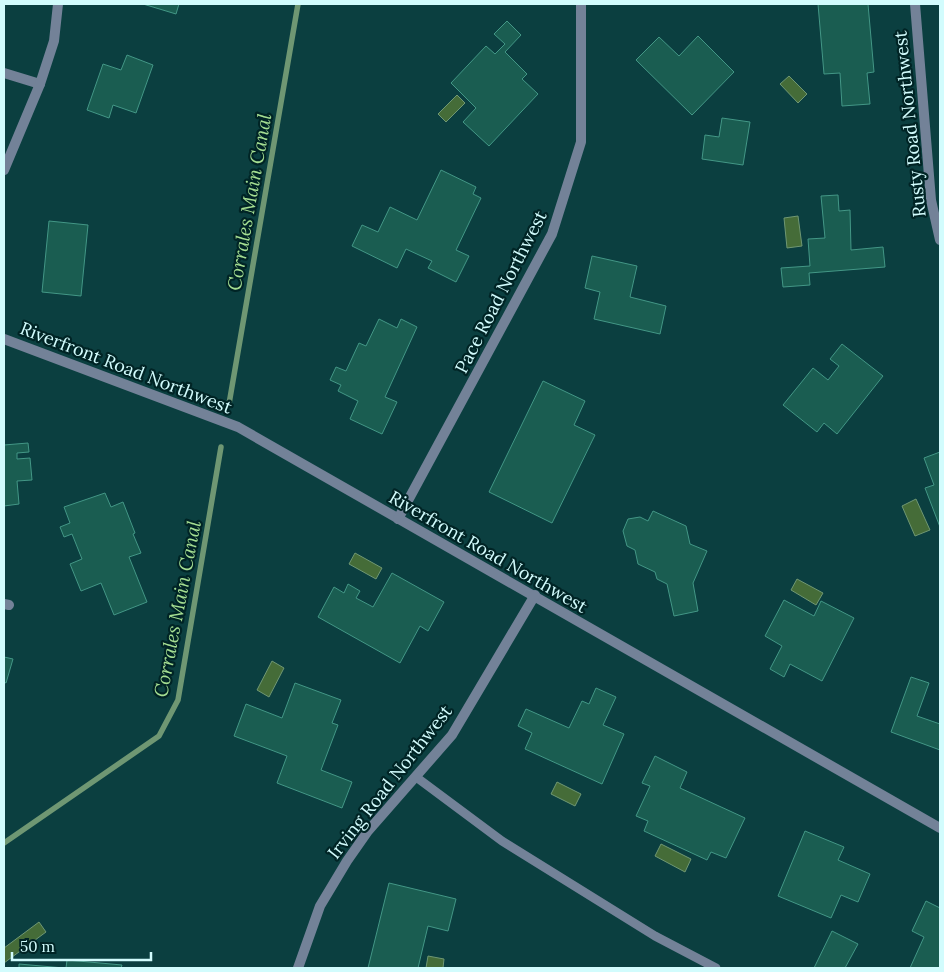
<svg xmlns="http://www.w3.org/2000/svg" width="944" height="972" viewBox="0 0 944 972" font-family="Lora,serif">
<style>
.water{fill:#456c38;stroke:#6f9773}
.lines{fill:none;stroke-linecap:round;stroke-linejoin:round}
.stream{stroke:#6f9773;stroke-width:5.5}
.building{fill:#1a5d51;stroke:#439786}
.lane{stroke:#738298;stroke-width:9}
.street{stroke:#738298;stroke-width:10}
.labels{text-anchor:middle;stroke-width:4.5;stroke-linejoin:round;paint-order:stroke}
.street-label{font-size:18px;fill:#d2fcfd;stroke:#002425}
.water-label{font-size:19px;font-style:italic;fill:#a5df92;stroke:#002425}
</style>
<rect width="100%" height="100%" fill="#0b3f40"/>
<!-- water -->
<g class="water">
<path d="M 789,76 L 807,94 L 798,103 L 780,84 Z"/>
<path d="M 457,95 L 465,103 L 446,122 L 438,114 Z"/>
<path d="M 798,216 L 802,246 L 787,248 L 784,218 Z"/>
<path d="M 916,499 L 930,530 L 915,536 L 902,506 Z"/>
<path d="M 355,553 L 382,568 L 376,579 L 349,564 Z"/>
<path d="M 797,579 L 823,593 L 816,605 L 791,590 Z"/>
<path d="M 272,661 L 284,668 L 269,697 L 257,690 Z"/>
<path d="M 557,782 L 581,794 L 575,806 L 551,794 Z"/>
<path d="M 661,844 L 691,859 L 685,872 L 655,856 Z"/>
<path d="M 39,922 L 46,932 L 4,963 L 4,948 Z"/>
<path d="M 428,956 L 444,959 L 443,968 L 426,968 Z"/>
</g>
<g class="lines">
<!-- stream -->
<g class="stream">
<path d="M 229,404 L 298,4"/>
<path d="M 4,843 L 159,736 L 178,700 L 221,447"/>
</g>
</g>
<!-- building -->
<g class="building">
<path d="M 143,4 L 179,4 L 176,14 Z"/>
<path d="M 818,4 L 868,4 L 874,72 L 867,73 L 870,104 L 842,106 L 840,73 L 824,74 Z"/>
<path d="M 507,21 L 521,35 L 505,52 L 527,74 L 522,79 L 538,94 L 489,146 L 463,122 L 476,108 L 451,83 L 486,46 L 495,54 L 505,44 L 494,34 Z"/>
<path d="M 698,36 L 734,72 L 692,115 L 636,60 L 659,37 L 679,56 Z"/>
<path d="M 127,55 L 153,65 L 136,113 L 113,105 L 109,118 L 87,110 L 103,64 L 121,70 Z"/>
<path d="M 722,118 L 750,122 L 743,165 L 702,159 L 705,135 L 719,137 Z"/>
<path d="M 441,170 L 476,187 L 473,194 L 481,198 L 456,250 L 469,256 L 456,282 L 428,268 L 432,261 L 406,249 L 397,268 L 352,246 L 362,225 L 378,232 L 390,207 L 417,220 Z"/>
<path d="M 838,195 L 839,211 L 850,210 L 851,250 L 883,247 L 885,267 L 809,273 L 810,285 L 783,287 L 781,268 L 810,266 L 808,239 L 825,238 L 821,196 Z"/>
<path d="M 49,221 L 88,225 L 81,296 L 42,292 Z"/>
<path d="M 592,256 L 637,266 L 630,297 L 666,306 L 660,334 L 594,319 L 600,292 L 585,288 Z"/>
<path d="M 379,319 L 397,328 L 401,319 L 417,327 L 385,397 L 397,402 L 382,434 L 350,419 L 358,401 L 338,391 L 341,385 L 330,380 L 336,367 L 346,371 L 359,343 L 366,346 Z"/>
<path d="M 842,344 L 883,376 L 837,434 L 824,423 L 817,432 L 783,405 L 813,368 L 828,380 L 839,366 L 830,359 Z"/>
<path d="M 543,381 L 585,401 L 574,425 L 595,435 L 552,523 L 489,492 Z"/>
<path d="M 28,443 L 29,452 L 17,453 L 17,459 L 30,458 L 32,480 L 17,481 L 19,504 L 4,506 L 4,445 Z"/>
<path d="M 940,452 L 940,527 L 925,488 L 934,485 L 924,458 Z"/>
<path d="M 105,493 L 111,507 L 123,502 L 135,533 L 133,534 L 141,553 L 129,557 L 147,602 L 114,615 L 101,583 L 81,591 L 70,564 L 82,559 L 72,534 L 64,537 L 60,527 L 70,523 L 64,507 Z"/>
<path d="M 653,511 L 686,526 L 690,544 L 707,551 L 693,583 L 698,611 L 674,616 L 667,584 L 657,579 L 655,572 L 638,564 L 635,550 L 627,546 L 623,531 L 628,519 L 640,517 L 648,521 Z"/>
<path d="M 392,573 L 444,602 L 428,631 L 420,626 L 400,663 L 318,617 L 334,587 L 344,593 L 348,584 L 360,591 L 356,598 L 373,607 Z"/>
<path d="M 784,600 L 814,616 L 821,601 L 854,618 L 822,681 L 790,664 L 784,677 L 770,669 L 782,646 L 765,636 Z"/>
<path d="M 4,657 L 13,659 L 6,683 L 4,682 Z"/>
<path d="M 911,677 L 929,683 L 917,716 L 940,724 L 940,750 L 891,732 Z"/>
<path d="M 295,683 L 341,700 L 332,723 L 338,725 L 321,770 L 352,782 L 342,808 L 277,783 L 287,756 L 234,736 L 246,704 L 282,718 Z"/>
<path d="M 596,688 L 616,697 L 603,725 L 624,734 L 602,784 L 525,749 L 532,733 L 518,726 L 526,709 L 569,728 L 582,701 L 589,704 Z"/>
<path d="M 655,756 L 687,772 L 680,788 L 745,818 L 726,858 L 711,852 L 707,860 L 644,831 L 648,821 L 636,816 L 650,786 L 642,783 Z"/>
<path d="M 805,831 L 844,847 L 838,860 L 870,874 L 858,902 L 841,895 L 831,918 L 778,896 Z"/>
<path d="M 389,883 L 456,899 L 448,931 L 428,926 L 418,968 L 368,968 Z"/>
<path d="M 926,901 L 940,908 L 940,968 L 910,968 L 924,937 L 912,931 Z"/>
<path d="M 832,931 L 858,944 L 845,968 L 814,968 Z"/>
<path d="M 67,960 L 122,965 L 121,968 L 66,968 Z"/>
<path d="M 19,964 L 64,968 L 19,968 Z"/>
</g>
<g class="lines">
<!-- lane -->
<path class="lane" d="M 416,777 L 502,841 L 655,936 L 716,968"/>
<!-- street -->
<g class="street">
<path d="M 915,4 L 931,200 L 940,240"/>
<path d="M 4,73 L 40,84"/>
<path d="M 4,170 L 40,84 L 54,41 L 58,4"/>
<path d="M 4,339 L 238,427 L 940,828"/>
<path d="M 398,519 L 552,234 L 581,142 L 581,4"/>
<path d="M 4,604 L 9,605"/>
<path d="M 298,968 L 320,906 L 347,861 L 368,831 L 452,735 L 535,595"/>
</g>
</g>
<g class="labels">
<!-- street labels -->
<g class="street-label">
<text transform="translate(910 124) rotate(-96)" y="6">Rusty Road Northwest</text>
<text transform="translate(501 292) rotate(-63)" y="6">Pace Road Northwest</text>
<text transform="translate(126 368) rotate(21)" y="6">Riverfront Road Northwest</text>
<text transform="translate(488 552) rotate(30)" y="6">Riverfront Road Northwest</text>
<text transform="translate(390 782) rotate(-52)" y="6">Irving Road Northwest</text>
</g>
<!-- water labels -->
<g class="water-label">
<text transform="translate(249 202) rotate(-80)" y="7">Corrales Main Canal</text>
<text transform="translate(177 609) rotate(-79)" y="7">Corrales Main Canal</text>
</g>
</g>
<!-- border -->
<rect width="944" height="972" fill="none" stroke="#d2fcfd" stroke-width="10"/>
<!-- scale -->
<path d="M12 952v8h139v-8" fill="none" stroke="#d2fcfd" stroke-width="2.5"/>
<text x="20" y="952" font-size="15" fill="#d2fcfd" stroke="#002425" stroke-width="4" paint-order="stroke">50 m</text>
</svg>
